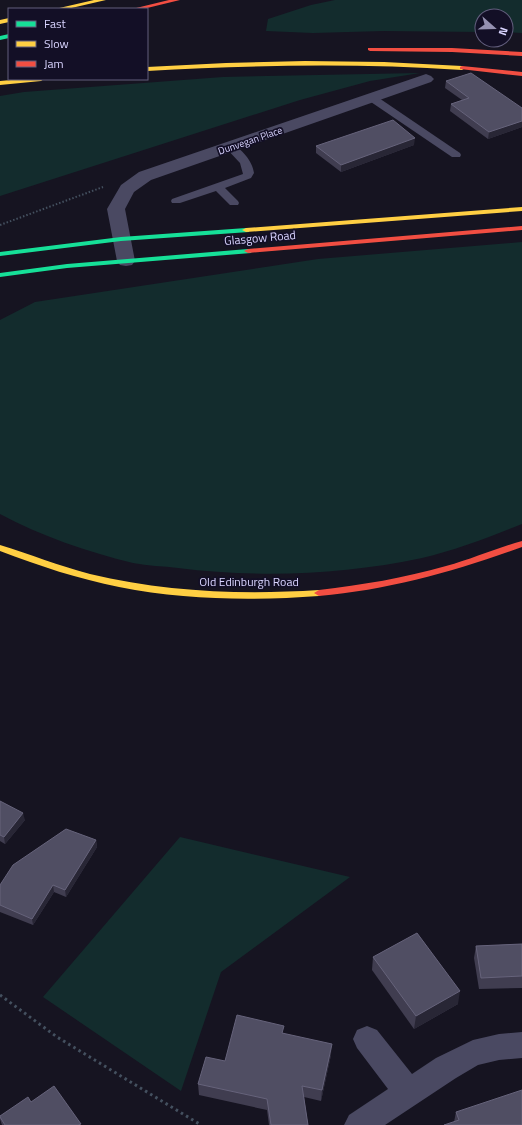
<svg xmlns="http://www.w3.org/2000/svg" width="522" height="1125" viewBox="0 0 522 1125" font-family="'Titillium Web',sans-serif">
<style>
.green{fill:#132c2d}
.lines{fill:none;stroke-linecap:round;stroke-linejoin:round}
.path-far1{stroke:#44505f;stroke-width:2;stroke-dasharray:1.5 2;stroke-linecap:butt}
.path{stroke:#44505f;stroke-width:3;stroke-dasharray:2.5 3.5;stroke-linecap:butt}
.lane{fill:#4a4962;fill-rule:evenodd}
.street{fill:#4a4962;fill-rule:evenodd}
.fast{fill:#16e098;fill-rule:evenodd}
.slow{fill:#ffcf43;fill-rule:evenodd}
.jam{fill:#f24e42;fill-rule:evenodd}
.wall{fill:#403d50}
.shaded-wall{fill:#282635}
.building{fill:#504e63;stroke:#66637b}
.labels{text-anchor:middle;stroke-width:3.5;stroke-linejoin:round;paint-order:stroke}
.far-street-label{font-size:10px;fill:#d9d4ff;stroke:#130f26}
.street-label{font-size:12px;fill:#d9d4ff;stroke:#130f26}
</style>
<rect width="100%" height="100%" fill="#161421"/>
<!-- green -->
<g class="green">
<path d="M 335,0 L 522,0 L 522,33 L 506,32 L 506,16 L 482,16 L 482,32 L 383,31 L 313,33 L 266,31 L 268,19 L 311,5 Z"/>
<path d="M 420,73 L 370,81 L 300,100 L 0,196 L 0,96 L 24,92 L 223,77 Z"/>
<path d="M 522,242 L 522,524 C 489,537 456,550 422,558 C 342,575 259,578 178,568 C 163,566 148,566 133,563 C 88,552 41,536 0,514 L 0,320 L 35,302 L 318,259 Z"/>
<path d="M 180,837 L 350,877 L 221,972 L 181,1091 L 43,997 Z"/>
</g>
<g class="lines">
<!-- path-far1 -->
<path class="path-far1" d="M 0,225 L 103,187"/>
<!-- path -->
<path class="path" d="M 0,995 L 57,1037 L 201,1125"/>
<!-- lane -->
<g class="lane">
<path d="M 372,95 L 376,96 L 460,153 L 461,155 L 460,157 L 452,157 L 368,100 L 367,98 L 368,96 Z"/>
<path d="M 230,144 C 241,147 253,162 254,173 L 251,178 L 225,188 L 238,201 L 239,203 L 238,205 L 230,205 L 216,191 L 180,203 L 172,203 L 171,201 L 172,199 L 243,174 L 240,163 L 225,147 Z"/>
</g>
<!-- street -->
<g class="street">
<path d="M 426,74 L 431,76 L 434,79 L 431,82 L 151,180 L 134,192 L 125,209 L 135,261 L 132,265 L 126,266 L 120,265 L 117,261 L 107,209 L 121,185 L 139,172 Z"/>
<path d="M 367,1026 L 377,1030 L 412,1074 L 436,1058 L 473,1040 L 499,1034 L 522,1032 L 522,1058 L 499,1060 L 478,1065 L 456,1078 L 385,1125 L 344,1125 L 349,1115 L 388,1089 L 357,1048 L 353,1039 L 357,1030 Z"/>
</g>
<!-- fast -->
<g class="fast">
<path d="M 9,34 L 9,38 L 0,40 L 0,36 Z"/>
<path d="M 246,228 L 249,228 L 249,232 L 121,241 L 0,256 L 0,252 L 121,237 Z"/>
<path d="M 248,249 L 252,251 L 251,253 L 67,268 L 0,277 L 0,273 L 67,264 Z"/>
</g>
<!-- slow -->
<g class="slow">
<path d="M 94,0 L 106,0 L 67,9 L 55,9 Z"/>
<path d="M 9,18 L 9,22 L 0,24 L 0,20 Z"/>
<path d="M 305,61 L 384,62 L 462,66 L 465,68 L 462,70 C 357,63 252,65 147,71 L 147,67 L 226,63 Z"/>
<path d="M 22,79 L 44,79 L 41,81 L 0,85 L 0,81 Z"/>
<path d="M 522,207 L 522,211 L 246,232 L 242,230 L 246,228 Z"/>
<path d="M 0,545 C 30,554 59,566 90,574 C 165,592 242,595 319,590 L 324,593 L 319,596 C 252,601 185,600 119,587 C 79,579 39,566 0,551 Z"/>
</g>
<!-- jam -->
<g class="jam">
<path d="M 169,0 L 180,0 L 143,9 L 132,9 Z"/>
<path d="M 368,48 L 452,48 L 522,52 L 522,56 L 452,52 L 370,51 L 368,50 Z"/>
<path d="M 462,66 L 522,72 L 522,76 L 460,69 L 460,67 Z"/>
<path d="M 522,226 L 522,230 L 248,253 L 244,251 L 248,249 Z"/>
<path d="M 522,541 L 522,547 C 456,571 389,590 319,596 L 314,593 L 319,590 C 362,585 404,578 446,566 C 472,559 496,548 522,541 Z"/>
</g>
</g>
<!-- wall -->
<g class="wall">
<path d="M 446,81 L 522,108 L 522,127 L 488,139 L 450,111 L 451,104 L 462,100 L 445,88 Z"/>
<path d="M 414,145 L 341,172 L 316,153 L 316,146 Z"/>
<path d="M 0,801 L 25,820 L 5,844 L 0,841 Z"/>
<path d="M 96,840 L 97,847 L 66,897 L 54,892 L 33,925 L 0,912 L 0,885 Z"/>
<path d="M 522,944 L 522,988 L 479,989 L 474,958 L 476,946 Z"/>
<path d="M 373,957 L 458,1004 L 414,1029 L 372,970 Z"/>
<path d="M 283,1033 L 331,1055 L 321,1101 L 304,1097 L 308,1125 L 269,1125 L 267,1110 L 199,1095 L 198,1084 L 225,1061 Z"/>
<path d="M 31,1102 L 81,1125 L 2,1125 L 0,1119 L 0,1116 Z"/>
<path d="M 456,1112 L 522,1125 L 454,1122 Z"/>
</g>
<!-- shaded-wall -->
<g class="shaded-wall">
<path d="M 522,121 L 522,127 L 488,139 L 489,132 Z"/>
<path d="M 415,138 L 414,145 L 341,172 L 341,165 Z"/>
<path d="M 23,813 L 25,820 L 5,844 L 4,837 Z"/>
<path d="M 96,840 L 97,847 L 66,897 L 65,890 Z"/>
<path d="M 53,885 L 54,892 L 33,925 L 32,919 Z"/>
<path d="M 460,991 L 458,1004 L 414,1029 L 416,1016 Z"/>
<path d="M 332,1044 L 331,1055 L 321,1101 L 322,1090 Z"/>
</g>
<!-- building -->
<g class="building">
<path d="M 471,73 L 522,108 L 522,121 L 489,132 L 451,104 L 469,98 L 446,81 Z"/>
<path d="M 393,120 L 415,138 L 341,165 L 316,146 Z"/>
<path d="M 0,801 L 23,813 L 4,837 L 0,835 Z"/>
<path d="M 66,829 L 96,840 L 65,890 L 53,885 L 32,919 L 0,905 L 0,885 L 13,865 Z"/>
<path d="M 417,933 L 460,991 L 416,1016 L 373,957 Z"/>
<path d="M 522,944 L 522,976 L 481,978 L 476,946 Z"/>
<path d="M 237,1015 L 284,1026 L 282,1033 L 332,1044 L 322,1090 L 302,1086 L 308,1125 L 271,1125 L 267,1099 L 198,1084 L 206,1057 L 225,1061 Z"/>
<path d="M 54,1086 L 81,1124 L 78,1125 L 5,1125 L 0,1117 L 0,1116 L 28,1097 L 31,1102 Z"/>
<path d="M 522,1090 L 522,1125 L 444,1125 L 459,1120 L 456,1112 Z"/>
</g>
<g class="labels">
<!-- far-street labels -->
<g class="far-street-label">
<text transform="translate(250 140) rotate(-19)" y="4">Dunvegan Place</text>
</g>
<!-- street labels -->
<g class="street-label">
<text transform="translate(260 238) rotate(-5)" y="4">Glasgow Road</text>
<text x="249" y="586">Old Edinburgh Road</text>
</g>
</g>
<!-- legend -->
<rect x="8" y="8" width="140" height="72" fill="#130f26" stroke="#625e7d"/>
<rect x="16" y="21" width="20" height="6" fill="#16e098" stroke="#625e7d"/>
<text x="44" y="28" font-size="12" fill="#d9d4ff">Fast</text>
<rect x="16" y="41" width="20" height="6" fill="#ffcf43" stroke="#625e7d"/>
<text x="44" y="48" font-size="12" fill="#d9d4ff">Slow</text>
<rect x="16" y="61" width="20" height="6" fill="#f24e42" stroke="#625e7d"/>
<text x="44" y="68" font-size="12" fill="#d9d4ff">Jam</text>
<!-- north arrow -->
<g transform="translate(494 28) rotate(110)"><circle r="19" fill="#130f26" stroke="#625e7d"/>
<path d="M0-3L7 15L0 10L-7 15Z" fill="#9591b1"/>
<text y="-6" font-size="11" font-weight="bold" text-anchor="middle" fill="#d9d4ff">N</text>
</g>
</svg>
